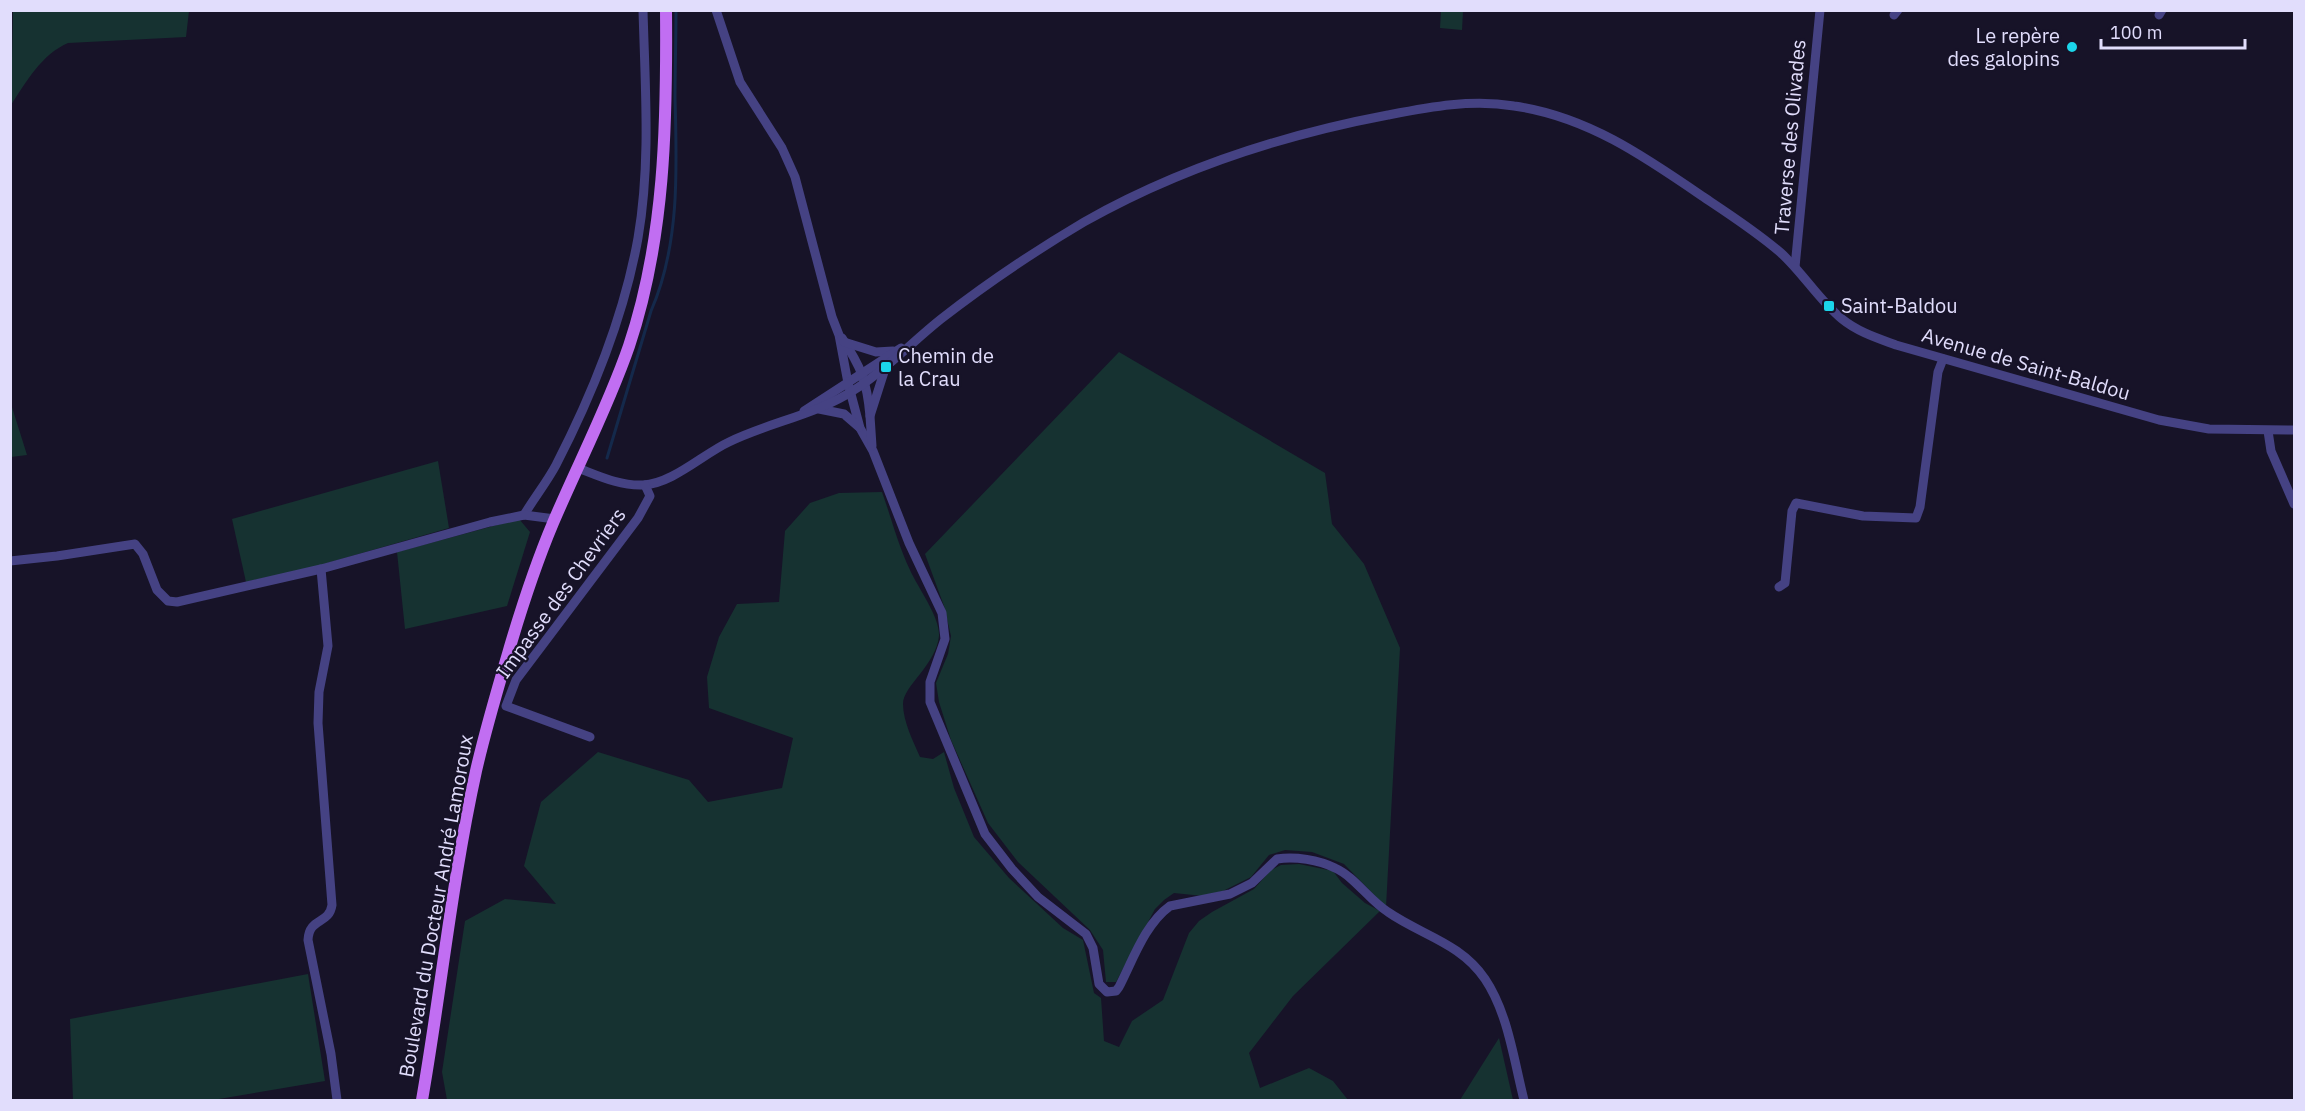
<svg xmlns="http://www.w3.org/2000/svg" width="2305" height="1111" viewBox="0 0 2305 1111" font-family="'IBM Plex Sans',sans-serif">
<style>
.green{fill:#163231}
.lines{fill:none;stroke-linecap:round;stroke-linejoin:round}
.stream{stroke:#14294b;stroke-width:3}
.minor{stroke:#454283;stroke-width:9}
.major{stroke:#c16ef2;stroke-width:12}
.poi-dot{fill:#1bd5ea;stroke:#171328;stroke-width:2}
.labels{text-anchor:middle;stroke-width:4.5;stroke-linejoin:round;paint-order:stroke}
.poi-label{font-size:20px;fill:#e1ddfc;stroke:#171328;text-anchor:start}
.street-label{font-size:20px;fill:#e1ddfc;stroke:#171328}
</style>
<rect width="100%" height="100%" fill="#171328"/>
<!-- green -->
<g class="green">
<path d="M 13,11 L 13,10 L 189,11 L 186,37 L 68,43 C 42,54 26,82 11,105 Z"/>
<path d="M 1441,11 L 1463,11 L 1462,30 L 1440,28 Z"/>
<path d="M 1119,352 L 1325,473 L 1332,524 L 1364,564 L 1400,648 L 1386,907 L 1344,864 L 1312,852 L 1285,850 L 1269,855 L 1251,877 L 1223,891 L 1203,896 L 1174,893 L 1164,900 L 1155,909 L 1116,982 L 1106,982 L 1103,950 L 1090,930 L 1018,862 L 988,823 L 951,740 L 939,702 L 936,683 L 948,654 L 951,636 L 944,606 L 925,554 Z"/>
<path d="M 11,404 L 27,455 L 11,457 Z"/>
<path d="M 438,461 L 449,528 L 310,568 L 246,582 L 232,519 Z"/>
<path d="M 882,492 C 891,517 898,545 910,570 C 918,588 940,617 939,636 C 936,665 903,686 903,704 C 903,721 913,741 920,757 L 933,759 L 944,752 L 954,788 L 974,837 L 1009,878 L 1063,928 L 1083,940 L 1094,993 L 1101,998 L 1104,1041 L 1119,1047 L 1132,1021 L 1163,1000 L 1189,933 L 1199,921 L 1212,912 L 1254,889 L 1271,870 L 1281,865 L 1299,864 L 1333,871 L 1342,883 L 1365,903 L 1380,911 L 1293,996 L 1249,1053 L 1260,1088 L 1309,1068 L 1333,1081 L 1348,1100 L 447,1100 L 442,1072 L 465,921 L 505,899 L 556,904 L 524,866 L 541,802 L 598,752 L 689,780 L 708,802 L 782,788 L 793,738 L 709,708 L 707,677 L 719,637 L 737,604 L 779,602 L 785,531 L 810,503 L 839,493 Z"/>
<path d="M 519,519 L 530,532 L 507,606 L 405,629 L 397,552 Z"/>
<path d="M 308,974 L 325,1081 L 213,1100 L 73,1100 L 70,1019 Z"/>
<path d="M 1499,1038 L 1513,1100 L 1460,1100 Z"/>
</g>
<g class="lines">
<!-- stream -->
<path class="stream" d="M 607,458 L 651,311 C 680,245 677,168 675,98 C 675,69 676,40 676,10"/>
<!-- minor -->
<g class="minor">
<path d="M 716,10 L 740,82 L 782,148 L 795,177 L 832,317 L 839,335 L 848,383 L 860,428 L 873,451 L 909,543 L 942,613 L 945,639 L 930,682 L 930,702 L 985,834 L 1012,869 L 1038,897 L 1086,934 L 1093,948 L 1099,984 L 1107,992 L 1116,991 L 1119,987 C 1133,960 1145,924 1170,906 L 1230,894 L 1252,883 L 1277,859 C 1295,856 1319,860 1335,868 C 1355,877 1369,900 1388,912 C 1421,935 1461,943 1485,979 C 1508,1013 1514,1061 1524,1100"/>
<path d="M 1894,15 L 1898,10"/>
<path d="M 2159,15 L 2162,10"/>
<path d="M 1795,267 L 1820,10"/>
<path d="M 842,338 C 861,367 867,381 870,416"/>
<path d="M 844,342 L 876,352 L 893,351"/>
<path d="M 819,409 L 844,414 L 859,427"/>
<path d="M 804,411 L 901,348"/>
<path d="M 2268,431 L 2271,451 L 2294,504"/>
<path d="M 872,446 L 870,416 L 885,369"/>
<path d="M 578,468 C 599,476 620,486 643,485 C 672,484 703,454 729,442 C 770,422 816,415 854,390 C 886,370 912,342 941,319 C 986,284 1035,251 1084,222 C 1178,169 1282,135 1388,115 C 1430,107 1471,99 1514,106 C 1586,116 1644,156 1702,196 C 1729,214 1757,232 1781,253 C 1803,273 1819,300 1842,319 C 1858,332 1877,338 1896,345 L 2159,420 L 2209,429 L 2294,430"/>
<path d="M 524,515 C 534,498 547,482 556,465 C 592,395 624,316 638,238 C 651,163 645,86 643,10"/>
<path d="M 10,561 L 57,556 L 135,544 L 143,554 L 157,590 L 168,601 L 177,602 L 321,569"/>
<path d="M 1779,587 L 1785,583 L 1792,511 L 1796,503 L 1863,516 L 1916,518 L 1920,507 L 1938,372 L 1943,359"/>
<path d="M 590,737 L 506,706 L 516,680 L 638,518 L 650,496 L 645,485"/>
<path d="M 337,1100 L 331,1054 L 308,940 C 309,917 329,925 332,905 L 318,723 L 319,692 L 328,646 L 321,569 L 490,522 L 524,515 L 555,519"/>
</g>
<!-- major -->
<path class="major" d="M 422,1100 C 441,991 452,880 476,771 C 486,727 499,684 512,640 C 524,600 537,561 553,523 C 578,464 608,407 629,346 C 665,239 667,123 666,10"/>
</g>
<!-- markers -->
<g class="poi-dot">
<circle cx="2072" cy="47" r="6"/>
<rect x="1823" y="300" width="12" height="12" rx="3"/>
<rect x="880" y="361" width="12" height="12" rx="3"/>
</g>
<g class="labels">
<!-- poi labels -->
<g class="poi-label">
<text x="2060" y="43" text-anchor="end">Le repère<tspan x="2060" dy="23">des galopins</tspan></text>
<text x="1841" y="313">Saint-Baldou</text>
<text x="898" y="363">Chemin de<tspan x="898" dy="23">la Crau</tspan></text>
</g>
<!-- street labels -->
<g class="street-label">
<text transform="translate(1790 137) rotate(-85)" y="7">Traverse des Olivades</text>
<text transform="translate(2026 364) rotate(16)" y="7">Avenue de Saint-Baldou</text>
<text transform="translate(561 593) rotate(-54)" y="7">Impasse des Chevriers</text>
<text transform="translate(436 906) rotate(-80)" y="7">Boulevard du Docteur André Lamoroux</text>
</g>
</g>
<!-- border -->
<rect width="2305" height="1111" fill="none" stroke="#e1ddfc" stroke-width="24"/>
<!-- scale -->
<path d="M2101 39v9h144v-9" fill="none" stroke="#e1ddfc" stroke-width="3"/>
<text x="2110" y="39" font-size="18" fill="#e1ddfc" stroke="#171328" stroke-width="4.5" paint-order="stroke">100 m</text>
</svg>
